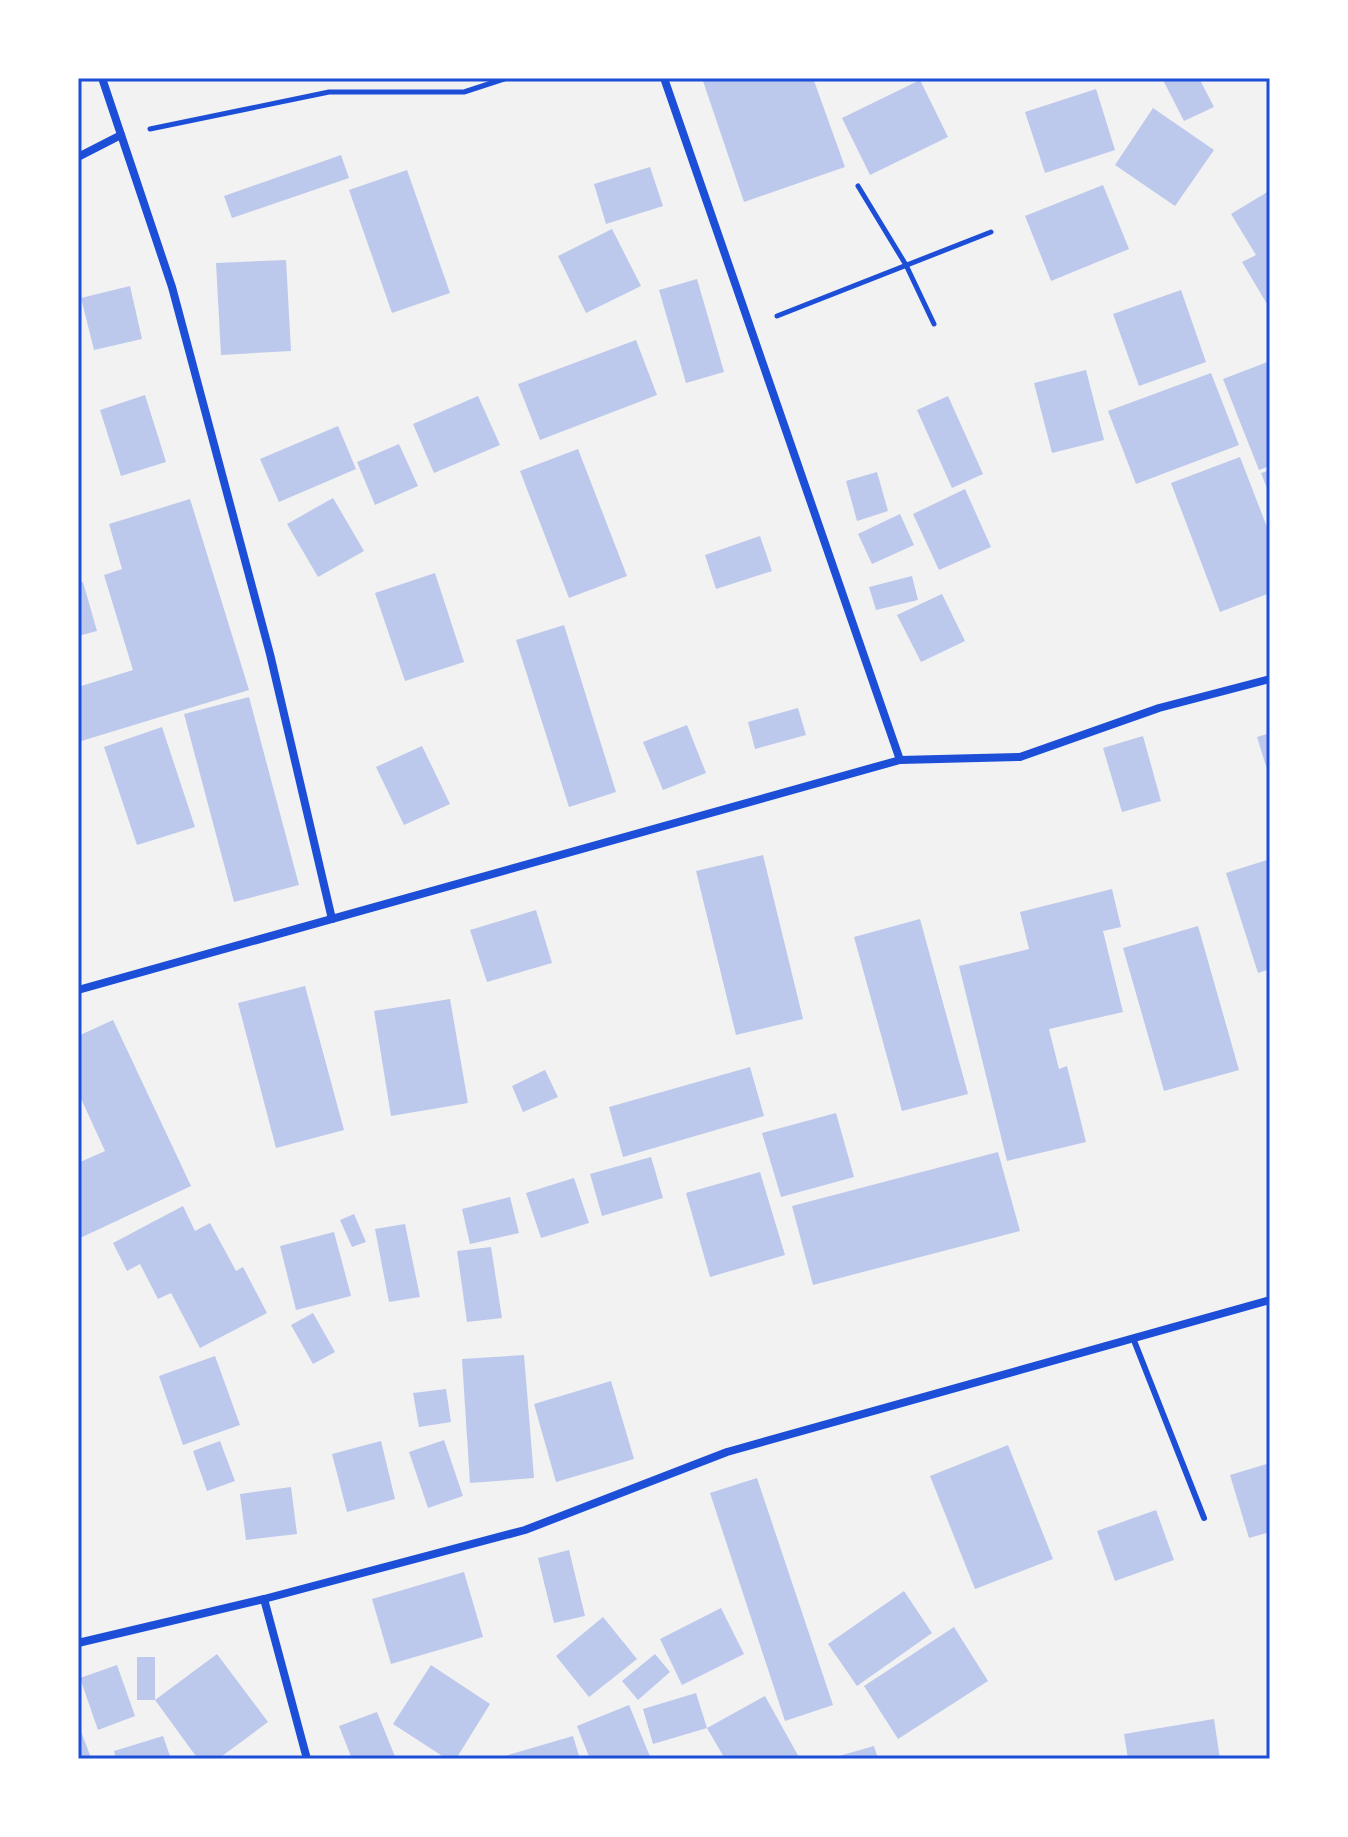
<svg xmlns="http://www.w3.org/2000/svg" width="1348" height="1837" viewBox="0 0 1348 1837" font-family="'Titillium Web',sans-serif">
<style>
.building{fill:#bdc9ec}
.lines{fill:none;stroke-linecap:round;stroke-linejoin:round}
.path{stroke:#1d4ed8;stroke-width:5}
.service{stroke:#1d4ed8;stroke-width:6}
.minor{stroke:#1d4ed8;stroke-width:8}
.neatline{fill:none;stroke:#1d4ed8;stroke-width:3}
</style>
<rect width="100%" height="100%" fill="#f2f2f2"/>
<!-- building -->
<g class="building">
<path d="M 712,78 L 813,78 L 845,167 L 744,202 L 703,81 Z"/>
<path d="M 1162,78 L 1199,78 L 1214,107 L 1184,121 Z"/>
<path d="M 920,80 L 948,137 L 870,175 L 842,118 Z"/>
<path d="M 1096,89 L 1115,150 L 1045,173 L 1025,112 Z"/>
<path d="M 1153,108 L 1214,150 L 1175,206 L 1115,165 Z"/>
<path d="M 341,155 L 349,178 L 232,218 L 224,196 Z"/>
<path d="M 650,167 L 663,206 L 606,224 L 594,184 Z"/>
<path d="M 407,170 L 450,293 L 392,313 L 349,190 Z"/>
<path d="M 1103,185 L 1129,249 L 1051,281 L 1025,216 Z"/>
<path d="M 1269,191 L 1270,193 L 1270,309 L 1242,262 L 1256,255 L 1231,214 Z"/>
<path d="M 612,229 L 641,286 L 586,313 L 558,256 Z"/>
<path d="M 286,260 L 291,351 L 221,355 L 216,263 Z"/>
<path d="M 697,279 L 724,372 L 686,383 L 659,290 Z"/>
<path d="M 130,286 L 142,339 L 94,350 L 81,298 Z"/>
<path d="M 1181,290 L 1206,362 L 1139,386 L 1113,314 Z"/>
<path d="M 636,340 L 657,395 L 540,440 L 518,384 Z"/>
<path d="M 1270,361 L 1270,466 L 1259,470 L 1223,379 Z"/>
<path d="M 1086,370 L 1104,440 L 1052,453 L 1034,383 Z"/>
<path d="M 1211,373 L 1239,445 L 1136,484 L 1108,411 Z"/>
<path d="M 145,395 L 166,462 L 121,476 L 100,410 Z"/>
<path d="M 478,396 L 500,445 L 434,473 L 413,424 Z"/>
<path d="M 948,396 L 983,474 L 952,488 L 917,410 Z"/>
<path d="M 338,426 L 356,469 L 279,502 L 260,459 Z"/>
<path d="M 399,444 L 418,486 L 375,505 L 357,462 Z"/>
<path d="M 578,449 L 627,576 L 569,598 L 520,471 Z"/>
<path d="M 1240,457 L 1270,535 L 1270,593 L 1220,612 L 1171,483 Z"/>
<path d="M 1270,470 L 1270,496 L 1261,473 Z"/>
<path d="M 877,472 L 888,511 L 857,521 L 846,481 Z"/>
<path d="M 965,489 L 991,547 L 939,570 L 913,514 Z"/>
<path d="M 333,498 L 364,551 L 318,577 L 287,524 Z"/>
<path d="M 190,499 L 249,690 L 78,742 L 78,687 L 133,670 L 104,575 L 122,569 L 109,524 Z"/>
<path d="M 900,514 L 914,545 L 872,564 L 858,534 Z"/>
<path d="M 760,536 L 772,571 L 716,589 L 705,555 Z"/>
<path d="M 435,573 L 464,662 L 405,681 L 375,593 Z"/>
<path d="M 912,576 L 918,600 L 876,610 L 869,587 Z"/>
<path d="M 83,582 L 97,631 L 78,636 L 78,583 Z"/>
<path d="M 942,594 L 965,641 L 921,662 L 897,615 Z"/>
<path d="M 564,625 L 616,792 L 569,807 L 516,640 Z"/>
<path d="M 249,697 L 299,885 L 234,902 L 184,714 Z"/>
<path d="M 798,708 L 806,735 L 755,749 L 748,722 Z"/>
<path d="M 687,725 L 706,773 L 663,790 L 643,742 Z"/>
<path d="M 162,727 L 195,827 L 137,845 L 104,747 Z"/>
<path d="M 1270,733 L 1270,776 L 1269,776 L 1257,737 Z"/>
<path d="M 1143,736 L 1161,801 L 1122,812 L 1103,748 Z"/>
<path d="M 422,746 L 450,804 L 404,825 L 376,767 Z"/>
<path d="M 763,855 L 803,1019 L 736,1035 L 696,871 Z"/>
<path d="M 1270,859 L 1270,969 L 1258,973 L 1226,873 Z"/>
<path d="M 1112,889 L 1121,927 L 1103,931 L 1123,1012 L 1049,1029 L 1059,1069 L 1067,1066 L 1086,1142 L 1007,1161 L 959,966 L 1029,949 L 1020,912 Z"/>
<path d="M 536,910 L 552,963 L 487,982 L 470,930 Z"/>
<path d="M 920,919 L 968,1094 L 902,1111 L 854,937 Z"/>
<path d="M 1198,926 L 1239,1070 L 1164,1091 L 1123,948 Z"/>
<path d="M 305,986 L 344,1130 L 276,1148 L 238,1003 Z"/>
<path d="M 450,999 L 468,1103 L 391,1116 L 374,1011 Z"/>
<path d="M 113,1020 L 191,1186 L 78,1239 L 78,1163 L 105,1151 L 78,1092 L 78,1036 Z"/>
<path d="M 750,1067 L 764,1116 L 623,1157 L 609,1107 Z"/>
<path d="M 545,1070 L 558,1097 L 523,1112 L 512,1086 Z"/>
<path d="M 836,1113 L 854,1177 L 781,1197 L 762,1133 Z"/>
<path d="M 998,1152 L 1020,1231 L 813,1285 L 792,1206 Z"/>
<path d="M 651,1157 L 663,1198 L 602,1216 L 590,1174 Z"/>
<path d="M 760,1172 L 785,1255 L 710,1277 L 686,1193 Z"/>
<path d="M 574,1178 L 589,1223 L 541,1238 L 526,1193 Z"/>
<path d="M 510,1197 L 519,1233 L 470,1244 L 462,1209 Z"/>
<path d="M 183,1206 L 195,1231 L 210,1223 L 236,1271 L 243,1267 L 267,1313 L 200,1348 L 171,1293 L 158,1299 L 140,1264 L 127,1271 L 113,1243 Z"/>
<path d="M 354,1214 L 366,1242 L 352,1247 L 340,1220 Z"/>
<path d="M 405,1224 L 420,1297 L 389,1302 L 375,1229 Z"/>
<path d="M 334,1232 L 351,1296 L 296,1310 L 280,1246 Z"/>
<path d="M 491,1247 L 502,1318 L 467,1322 L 457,1251 Z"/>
<path d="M 313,1313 L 335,1352 L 313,1364 L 291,1325 Z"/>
<path d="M 524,1355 L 534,1478 L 470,1483 L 462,1359 Z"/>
<path d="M 215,1356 L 240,1425 L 183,1445 L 159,1376 Z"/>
<path d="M 611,1381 L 634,1459 L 556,1482 L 534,1404 Z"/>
<path d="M 446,1389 L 451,1422 L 419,1427 L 413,1393 Z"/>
<path d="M 444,1440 L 463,1496 L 428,1508 L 409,1452 Z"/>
<path d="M 220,1441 L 235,1481 L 207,1491 L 193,1451 Z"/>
<path d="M 381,1441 L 395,1499 L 347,1512 L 332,1454 Z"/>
<path d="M 1008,1445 L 1053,1559 L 975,1589 L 930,1476 Z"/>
<path d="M 1270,1463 L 1270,1532 L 1249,1538 L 1230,1475 Z"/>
<path d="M 757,1478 L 833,1705 L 785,1721 L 710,1493 Z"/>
<path d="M 291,1487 L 297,1534 L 246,1540 L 240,1494 Z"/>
<path d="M 1156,1510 L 1174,1560 L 1115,1581 L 1097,1531 Z"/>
<path d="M 569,1550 L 585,1616 L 554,1623 L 538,1558 Z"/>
<path d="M 464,1572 L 483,1637 L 391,1664 L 372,1599 Z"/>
<path d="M 904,1591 L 932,1633 L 857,1686 L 828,1644 Z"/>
<path d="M 721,1608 L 744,1654 L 682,1685 L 660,1639 Z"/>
<path d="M 603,1617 L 637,1659 L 589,1697 L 556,1656 Z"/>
<path d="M 954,1627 L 988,1681 L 898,1739 L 864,1686 Z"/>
<path d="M 217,1654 L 268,1722 L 218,1759 L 198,1759 L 155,1700 Z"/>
<path d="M 655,1654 L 670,1672 L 638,1700 L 622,1681 Z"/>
<rect x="137" y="1657" width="18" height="43"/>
<path d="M 117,1665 L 135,1716 L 98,1730 L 80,1678 Z"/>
<path d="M 431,1665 L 490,1704 L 456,1759 L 447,1759 L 393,1724 Z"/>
<path d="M 696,1693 L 707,1728 L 765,1696 L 800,1759 L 725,1759 L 707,1728 L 653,1744 L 643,1709 Z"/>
<path d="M 629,1705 L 651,1759 L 590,1759 L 577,1726 Z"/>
<path d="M 377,1712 L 396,1759 L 352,1759 L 339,1726 Z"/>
<path d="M 1214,1719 L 1220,1759 L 1128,1759 L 1124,1734 Z"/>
<path d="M 78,1723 L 91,1758 L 87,1759 L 78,1759 Z"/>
<path d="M 163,1736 L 171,1759 L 116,1759 L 114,1751 Z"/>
<path d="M 573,1736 L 580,1759 L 498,1759 L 498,1758 Z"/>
<path d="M 874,1746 L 878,1759 L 832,1759 L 832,1758 Z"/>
</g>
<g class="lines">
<!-- path -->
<g class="path">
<path d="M 150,129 L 329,92 L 464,92 L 507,78"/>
<path d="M 858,186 L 906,265 L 934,324"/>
<path d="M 777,316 L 991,232"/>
</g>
<!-- service -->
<path class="service" d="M 1133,1338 L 1204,1518"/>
<!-- minor -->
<g class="minor">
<path d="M 102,78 L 172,287 L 270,654 L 332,919"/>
<path d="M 78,157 L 121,135"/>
<path d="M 900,760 L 1020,757 L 1159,708 L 1270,679"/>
<path d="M 78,990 L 900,760 L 664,78"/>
<path d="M 264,1599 L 307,1759"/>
<path d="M 78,1643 L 264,1599 L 525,1530 L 727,1452 L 1270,1300"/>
</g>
</g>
<!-- border -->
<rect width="1348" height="1837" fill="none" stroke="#ffffff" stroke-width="160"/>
<rect x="80" y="80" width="1188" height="1677" class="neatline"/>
</svg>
